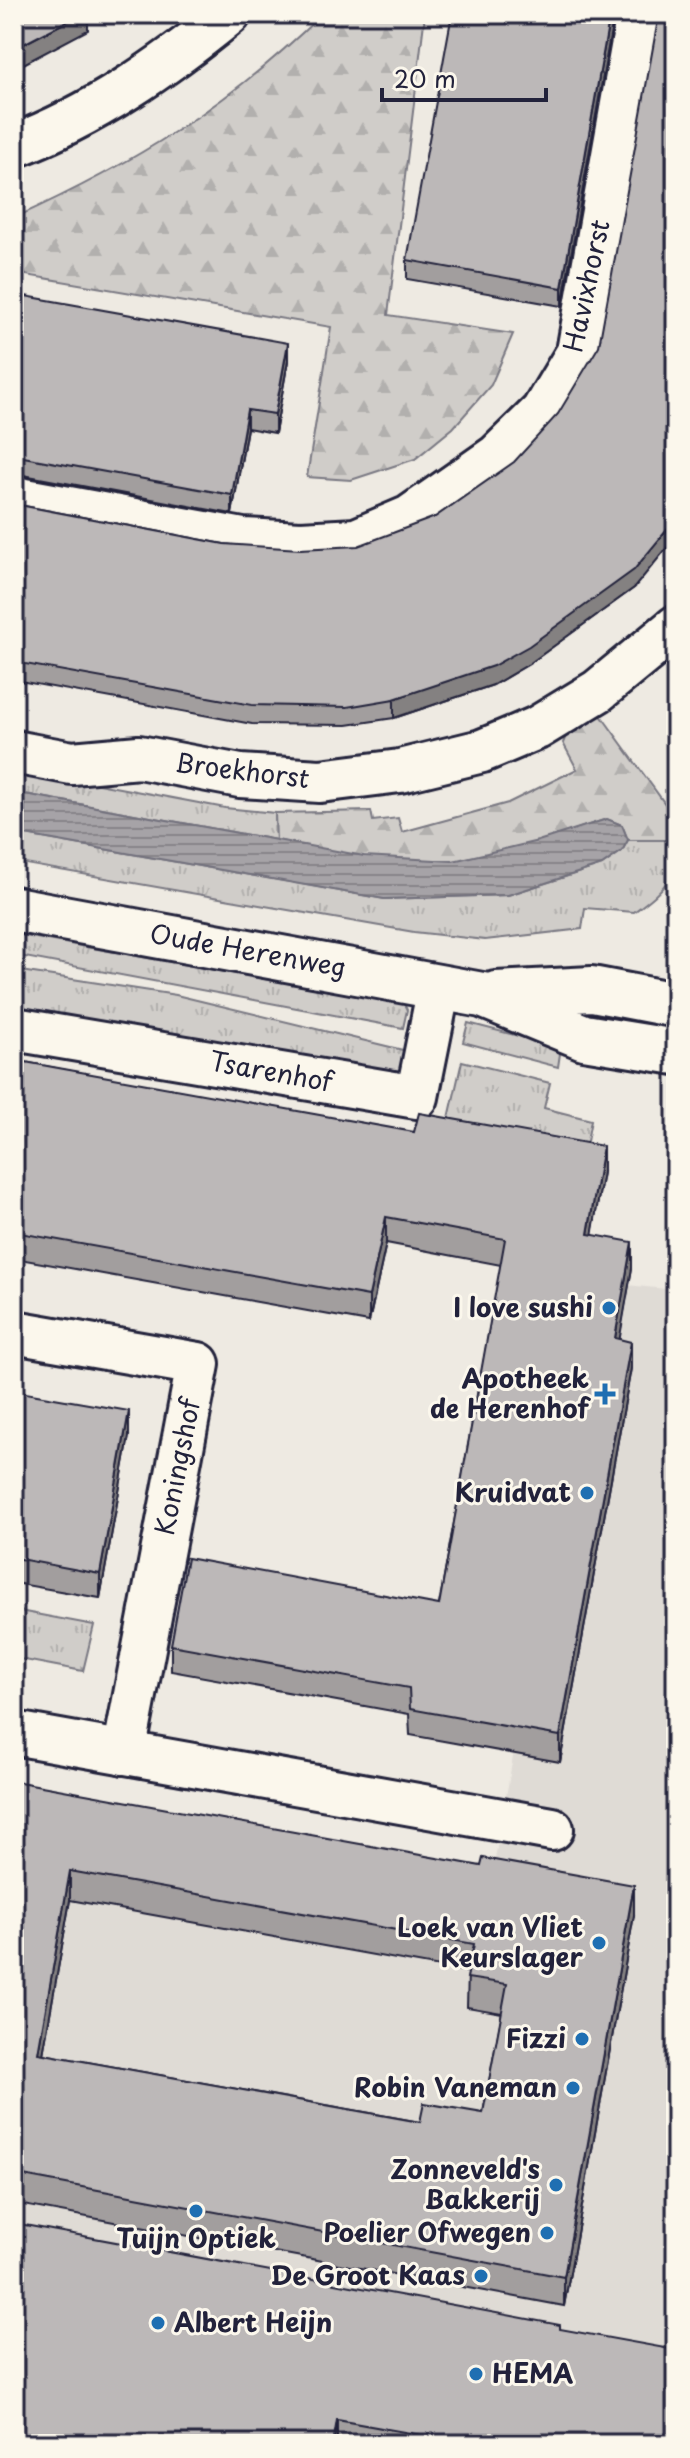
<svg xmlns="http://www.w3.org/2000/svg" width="690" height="2458" viewBox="0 0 690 2458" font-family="'Playpen Sans',sans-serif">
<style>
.built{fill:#dfdbd5}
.grass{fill:url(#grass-tufts);stroke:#797882;stroke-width:2}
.forest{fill:url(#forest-firs);stroke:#797882;stroke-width:2}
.water{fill:url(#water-rules);stroke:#716f7c;stroke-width:2}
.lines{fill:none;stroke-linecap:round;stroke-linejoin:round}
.street-casing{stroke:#22223b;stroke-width:48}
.secondary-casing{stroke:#22223b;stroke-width:50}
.street{stroke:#fbf7ec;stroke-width:42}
.secondary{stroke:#fbf7ec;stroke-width:44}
.wall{fill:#a29e9e;stroke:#22223b;stroke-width:2;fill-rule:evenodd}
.shaded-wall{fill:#848181;stroke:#22223b;stroke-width:2}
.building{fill:#bcb8b8;stroke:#22223b;stroke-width:2;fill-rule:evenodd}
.poi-dot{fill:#1f6fb2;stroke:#fbf7ec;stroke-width:3}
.labels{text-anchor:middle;stroke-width:6;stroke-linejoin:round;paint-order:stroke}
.street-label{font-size:26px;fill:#22223b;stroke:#fbf7ec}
.poi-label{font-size:26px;font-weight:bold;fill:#22223b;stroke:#fbf7ec;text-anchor:end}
</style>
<defs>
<pattern id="grass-tufts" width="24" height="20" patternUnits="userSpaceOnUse" patternTransform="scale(2)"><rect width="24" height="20" fill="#d0cdc9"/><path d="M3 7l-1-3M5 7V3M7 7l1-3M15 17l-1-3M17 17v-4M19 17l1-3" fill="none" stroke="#b2b0ae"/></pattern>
<pattern id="forest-firs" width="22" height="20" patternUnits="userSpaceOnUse" patternTransform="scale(2)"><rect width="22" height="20" fill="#d0cdc9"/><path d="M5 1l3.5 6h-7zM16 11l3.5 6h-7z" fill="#b2b0ae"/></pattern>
<pattern id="water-rules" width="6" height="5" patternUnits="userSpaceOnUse" patternTransform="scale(2)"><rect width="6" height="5" fill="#a6a3a7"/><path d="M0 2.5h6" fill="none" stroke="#878489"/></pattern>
</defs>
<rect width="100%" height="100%" fill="#eeeae2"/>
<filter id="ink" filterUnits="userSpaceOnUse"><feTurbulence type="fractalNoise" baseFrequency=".0125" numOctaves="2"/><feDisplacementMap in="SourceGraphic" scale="16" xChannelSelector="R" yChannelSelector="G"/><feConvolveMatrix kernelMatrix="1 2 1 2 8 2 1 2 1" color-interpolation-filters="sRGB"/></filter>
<g filter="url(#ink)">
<!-- built -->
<path class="built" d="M 597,1282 L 676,1290 L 676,2444 L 14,2444 L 14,1782 L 493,1870 Z"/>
<!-- grass -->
<g class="grass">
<path d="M 14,768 L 225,808 L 275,813 L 276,840 L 14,792 Z"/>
<path d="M 14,833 L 385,899 L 508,895 L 602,865 L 622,851 L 628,840 L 676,840 C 676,881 664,889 634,912 L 585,908 L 582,929 L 485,940 L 414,932 L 14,862 Z"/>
<path d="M 14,934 L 404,1004 L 407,1010 L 403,1028 L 14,955 Z"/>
<path d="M 14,970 L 176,995 L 407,1051 L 398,1078 L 14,1014 Z"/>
<path d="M 468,1023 L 561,1047 L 558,1067 L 463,1042 Z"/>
<path d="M 462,1061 L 550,1083 L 544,1108 L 591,1120 L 585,1152 L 447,1127 Z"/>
<path d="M 14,1610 L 94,1625 L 83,1671 L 14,1658 Z"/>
</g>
<!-- forest -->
<g class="forest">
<path d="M 322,14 L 425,14 L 388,315 L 513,334 L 491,385 L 453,428 L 415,459 L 351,480 L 307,477 L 331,327 L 14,273 L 14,218 C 133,164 228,106 322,14 Z"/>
<path d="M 600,714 L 673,815 L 676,840 L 628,840 L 622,825 L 607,819 C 560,834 502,857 453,861 C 395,866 333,851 276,840 L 275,813 L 371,811 L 373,821 L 398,818 L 402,832 L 508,803 L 577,769 L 563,743 L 566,736 Z"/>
</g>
<!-- water -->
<path class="water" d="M 14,792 L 364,856 L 453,861 L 538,841 L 607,819 L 622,825 L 628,840 L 622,851 L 602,865 L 508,895 L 384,899 L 14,833 Z"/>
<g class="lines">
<defs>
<g id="street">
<path d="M 14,146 C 93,116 164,67 229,14"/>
<path d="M 14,498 L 243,540 L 301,543 L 356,540 L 410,517 L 497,456 L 542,412 L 578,352 L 638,14"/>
<path d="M 14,752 L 72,763 L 139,757 L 240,776 L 320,781 L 400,771 L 482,751 L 537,728 L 598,691 L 676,627"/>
<path d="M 14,1029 L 417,1097 L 439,987"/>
<path d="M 14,1332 L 198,1364 L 124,1753"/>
<path d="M 14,1733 L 552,1829"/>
</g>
<g id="secondary">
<path d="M 14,909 L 482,995 L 584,1037 L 676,1052"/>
<path d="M 496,994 L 592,989 L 676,1005"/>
</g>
</defs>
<!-- street casing -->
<use href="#street" class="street-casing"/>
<!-- secondary casing -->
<use href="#secondary" class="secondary-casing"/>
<!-- street -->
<use href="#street" class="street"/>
<!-- secondary -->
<use href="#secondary" class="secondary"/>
</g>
<!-- wall -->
<g class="wall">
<path d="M 614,14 L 562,306 L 407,279 L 407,260 Z"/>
<path d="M 14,294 L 288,361 L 275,433 L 247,428 L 232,514 L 18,474 L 14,475 Z"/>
<path d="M 14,504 L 224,544 L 634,588 L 529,664 L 493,685 L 394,718 L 347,725 L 252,724 L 14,680 Z"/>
<path d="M 14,1060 L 603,1172 L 592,1234 L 632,1268 L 619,1339 L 631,1368 L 560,1762 L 410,1735 L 409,1714 L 171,1671 L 171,1645 L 439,1605 L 501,1265 L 386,1243 L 369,1322 L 14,1258 Z"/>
<path d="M 14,1391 L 129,1436 L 100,1598 L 14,1583 Z"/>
<path d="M 14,1781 L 634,1915 L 564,2306 L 18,2204 L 14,2205 ZM 70,1900 L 468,1972 L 467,2007 L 502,2013 L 483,2113 L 420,2122 L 43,2054 Z"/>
<path d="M 560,2329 L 676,2444 L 14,2444 Z"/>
</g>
<!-- shaded-wall -->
<g class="shaded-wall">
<path d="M 81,14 L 88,14 L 88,30 L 14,69 L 14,49 Z"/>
<path d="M 610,14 L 614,14 L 562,306 L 562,288 Z"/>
<path d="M 288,343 L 288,361 L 275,433 L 275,414 Z"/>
<path d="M 247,410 L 247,428 L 232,514 L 232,495 Z"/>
<path d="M 676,519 L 676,537 L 634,588 L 529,664 L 493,685 L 394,718 L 394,699 Z"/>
<path d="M 603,1146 L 603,1172 L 588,1260 L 588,1234 Z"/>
<path d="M 386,1217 L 386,1243 L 369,1322 L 369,1296 Z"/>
<path d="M 632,1242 L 632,1268 L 615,1365 L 615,1338 Z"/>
<path d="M 631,1342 L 631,1368 L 560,1762 L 560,1736 Z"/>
<path d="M 129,1411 L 129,1436 L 100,1598 L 100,1574 Z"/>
<path d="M 70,1871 L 70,1900 L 38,2083 L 38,2053 Z"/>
<path d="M 634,1885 L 634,1915 L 564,2306 L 564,2277 Z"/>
<path d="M 337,2420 L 337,2444 L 333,2444 Z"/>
</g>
<!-- building -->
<g class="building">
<path d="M 14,14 L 81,14 L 14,49 Z"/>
<path d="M 452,14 L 610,14 L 562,288 L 407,260 Z"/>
<path d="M 659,14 L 676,14 L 676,519 L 634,570 L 529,646 L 493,666 L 394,699 L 347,707 L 252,705 L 14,662 L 14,504 L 224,544 L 300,549 L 358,546 L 435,517 L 514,462 L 558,414 L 599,346 Z"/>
<path d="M 14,294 L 288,343 L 275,414 L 247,410 L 232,495 L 18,456 L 14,456 Z"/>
<path d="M 14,1060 L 414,1132 L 419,1113 L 603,1146 L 588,1234 L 632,1242 L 615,1338 L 631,1342 L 560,1736 L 410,1709 L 409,1688 L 171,1645 L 187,1558 L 439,1605 L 505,1239 L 386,1217 L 369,1296 L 14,1232 Z"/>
<path d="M 14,1391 L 129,1411 L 100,1574 L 14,1558 Z"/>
<path d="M 14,1781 L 481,1866 L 483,1858 L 634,1885 L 564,2277 L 18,2175 L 14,2175 ZM 70,1871 L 474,1944 L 467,1978 L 507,1984 L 483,2113 L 424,2103 L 420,2122 L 38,2053 Z"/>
<path d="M 14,2223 L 560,2325 L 560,2329 L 676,2350 L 676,2444 L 471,2444 L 337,2420 L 333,2444 L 14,2444 Z"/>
</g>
</g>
<!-- markers -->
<g class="poi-dot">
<circle cx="609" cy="1308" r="8"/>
<path d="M601 1382h8v8h8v8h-8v8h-8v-8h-8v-8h8z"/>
<circle cx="587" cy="1493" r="8"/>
<circle cx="599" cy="1943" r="8"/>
<circle cx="582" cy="2039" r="8"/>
<circle cx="573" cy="2088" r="8"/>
<circle cx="556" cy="2185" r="8"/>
<circle cx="196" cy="2211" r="8"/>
<circle cx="547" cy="2233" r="8"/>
<circle cx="481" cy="2276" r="8"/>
<circle cx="158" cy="2323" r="8"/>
<circle cx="476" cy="2374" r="8"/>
</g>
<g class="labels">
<!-- street labels -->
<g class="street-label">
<text transform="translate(587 286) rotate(-78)" y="9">Havixhorst</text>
<text transform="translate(242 771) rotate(7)" y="9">Broekhorst</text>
<text transform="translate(248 951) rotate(10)" y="9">Oude Herenweg</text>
<text transform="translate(271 1072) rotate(10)" y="9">Tsarenhof</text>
<text transform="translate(178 1467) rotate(-79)" y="9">Koningshof</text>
</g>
<!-- poi labels -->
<g class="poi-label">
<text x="593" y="1317">I love sushi</text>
<text x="589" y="1388">Apotheek<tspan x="589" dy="30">de Herenhof</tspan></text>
<text x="571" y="1502">Kruidvat</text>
<text x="583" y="1937">Loek van Vliet<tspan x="583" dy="30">Keurslager</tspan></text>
<text x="566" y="2048">Fizzi</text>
<text x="557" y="2097">Robin Vaneman</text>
<text x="540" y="2179">Zonneveld's<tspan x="540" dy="30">Bakkerij</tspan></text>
<text x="531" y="2242">Poelier Ofwegen</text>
<text x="196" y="2248" text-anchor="middle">Tuijn Optiek</text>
<text x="465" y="2285">De Groot Kaas</text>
<text x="174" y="2332" text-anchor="start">Albert Heijn</text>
<text x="492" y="2383" text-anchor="start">HEMA</text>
</g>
</g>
<!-- margin -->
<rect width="690" height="2458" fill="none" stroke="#fbf7ec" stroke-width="48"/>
<rect x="24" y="24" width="642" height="2410" fill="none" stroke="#22223b" stroke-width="3" filter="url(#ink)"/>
<!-- scale -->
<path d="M382 88v12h164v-12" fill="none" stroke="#22223b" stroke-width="4"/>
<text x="394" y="88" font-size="24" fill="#22223b" stroke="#fbf7ec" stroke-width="6" paint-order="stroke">20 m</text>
</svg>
